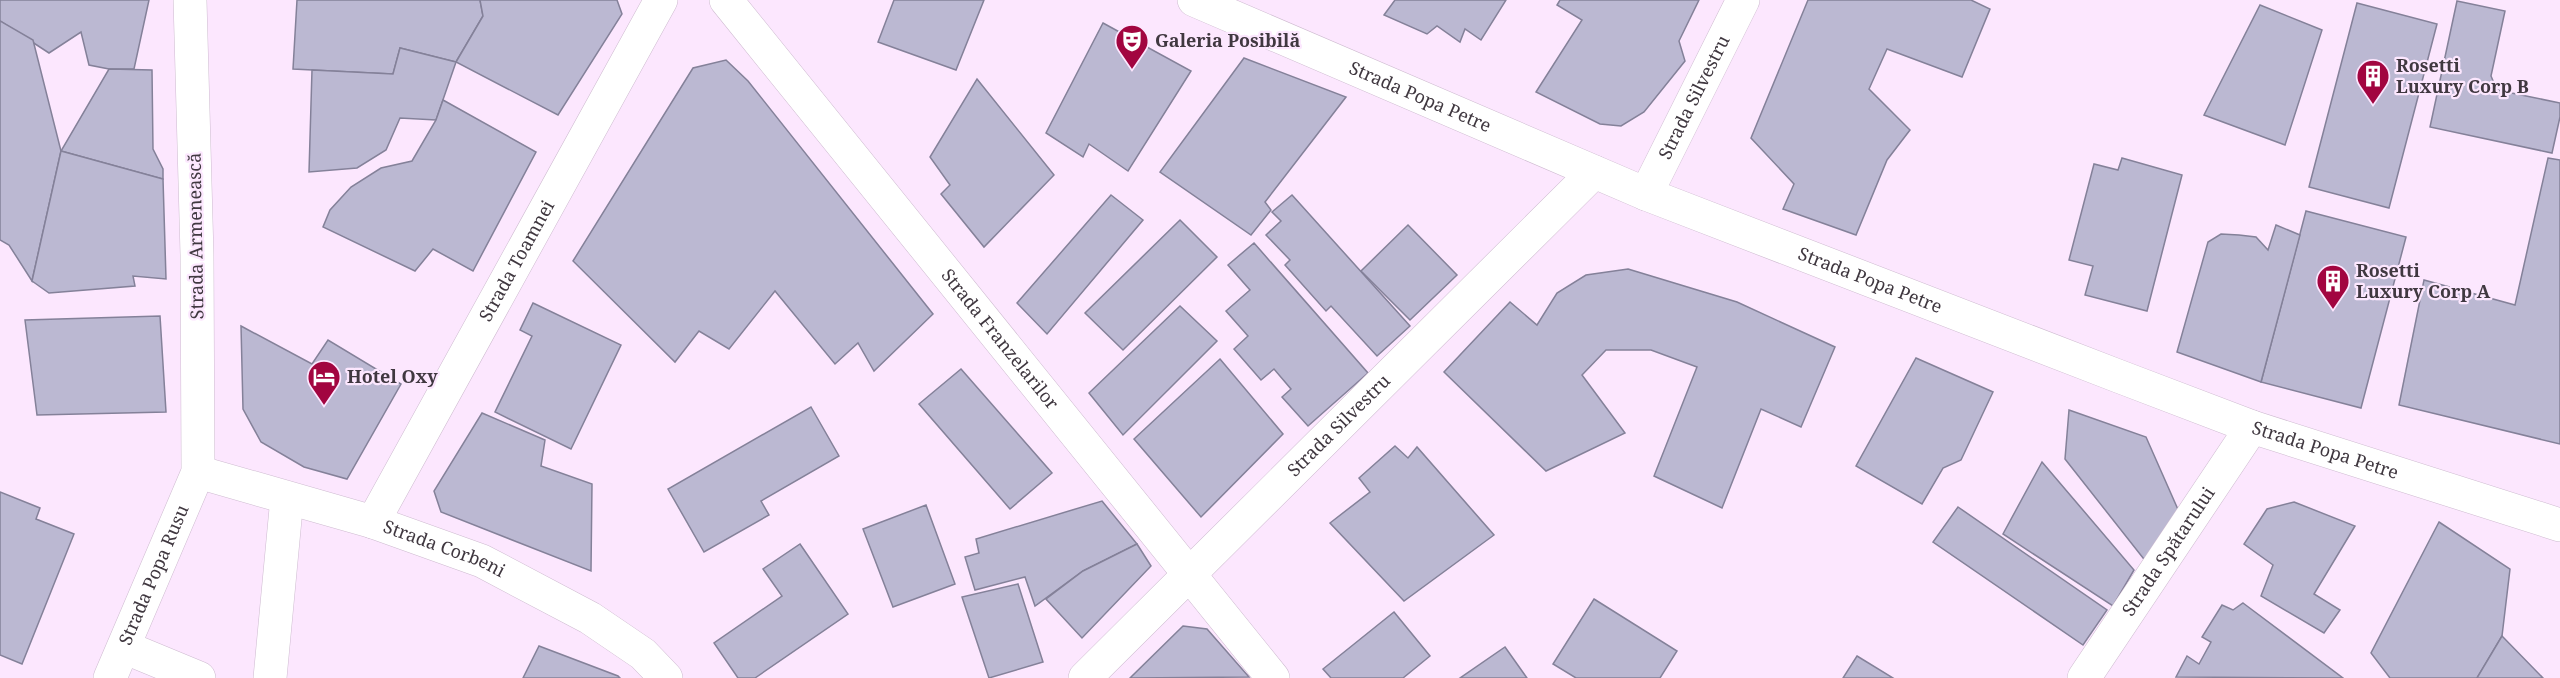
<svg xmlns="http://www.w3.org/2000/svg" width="2560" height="678" viewBox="0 0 2560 678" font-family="'Noto Serif',serif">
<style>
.building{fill:#bbb8d2;stroke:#848199;stroke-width:1.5}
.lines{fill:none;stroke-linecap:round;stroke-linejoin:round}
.minor-casing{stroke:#cebbd0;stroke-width:34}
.minor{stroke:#fff;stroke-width:33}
.labels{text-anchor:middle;stroke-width:4.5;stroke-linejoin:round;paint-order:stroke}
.poi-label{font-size:18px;font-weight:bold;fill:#403840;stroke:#fce7fe;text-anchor:start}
.street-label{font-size:18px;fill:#403840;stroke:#fce7fe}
</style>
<rect width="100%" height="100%" fill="#fce7fe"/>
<!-- building -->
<g class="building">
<path d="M 0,0 L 149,0 L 134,69 L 109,69 L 89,65 L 81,32 L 49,53 L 0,21 Z"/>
<path d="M 297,0 L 480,0 L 483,16 L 456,62 L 400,48 L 393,74 L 293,69 Z"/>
<path d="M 480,0 L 617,0 L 622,14 L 558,115 L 456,62 L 483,16 Z"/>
<path d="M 894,0 L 984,0 L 956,70 L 878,42 Z"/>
<path d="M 1395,0 L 1506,0 L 1481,40 L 1465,29 L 1460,42 L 1437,26 L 1427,34 L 1384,15 Z"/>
<path d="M 1560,0 L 1699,0 L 1679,41 L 1685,61 L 1644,112 L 1621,126 L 1600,124 L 1536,92 L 1582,20 L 1557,5 Z"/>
<path d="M 1808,0 L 1971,0 L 1990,9 L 1962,77 L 1887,49 L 1869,89 L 1910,130 L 1887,160 L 1856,235 L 1783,209 L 1794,184 L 1751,138 Z"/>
<path d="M 2457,1 L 2505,11 L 2491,76 L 2497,90 L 2560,103 L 2560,117 L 2552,153 L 2430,127 Z"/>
<path d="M 2357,3 L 2437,24 L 2389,208 L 2309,187 Z"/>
<path d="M 2260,5 L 2322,30 L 2285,145 L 2204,115 Z"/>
<path d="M 0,21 L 33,40 L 61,151 L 32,281 L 9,245 L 0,240 Z"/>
<path d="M 1103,23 L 1191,71 L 1128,171 L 1089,144 L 1083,157 L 1046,133 Z"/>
<path d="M 400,48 L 456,62 L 436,120 L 400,118 L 386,150 L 357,168 L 309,172 L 312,70 L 393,74 Z"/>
<path d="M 1244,58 L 1346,97 L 1265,202 L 1271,210 L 1251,235 L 1160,172 Z"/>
<path d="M 726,60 L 748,81 L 933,314 L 874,371 L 858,343 L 835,364 L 775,291 L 729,349 L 699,331 L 675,362 L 573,261 L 693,68 Z"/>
<path d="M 109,69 L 152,70 L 153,149 L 163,169 L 163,179 L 61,151 Z"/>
<path d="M 977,79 L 1054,175 L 984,247 L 941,194 L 950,185 L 930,157 Z"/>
<path d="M 443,100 L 536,152 L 473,271 L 433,249 L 415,271 L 323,227 L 330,210 L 351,187 L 381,168 L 412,161 L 436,120 Z"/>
<path d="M 61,151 L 163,179 L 166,279 L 133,276 L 135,286 L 49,293 L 32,281 Z"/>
<path d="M 2122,158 L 2182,175 L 2147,311 L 2085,295 L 2093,266 L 2069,260 L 2094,164 L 2118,170 Z"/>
<path d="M 2548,158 L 2560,160 L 2560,444 L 2399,405 L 2424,280 L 2515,305 Z"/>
<path d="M 1111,195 L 1143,220 L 1047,334 L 1017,303 Z"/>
<path d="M 1292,195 L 1410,326 L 1377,356 L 1331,306 L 1326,311 L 1285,265 L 1290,260 L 1266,235 L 1281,221 L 1272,212 Z"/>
<path d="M 2306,211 L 2406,237 L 2361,408 L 2261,382 Z"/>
<path d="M 1180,220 L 1217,257 L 1123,350 L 1085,313 Z"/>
<path d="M 1408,225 L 1457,275 L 1410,320 L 1361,271 Z"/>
<path d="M 2276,225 L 2300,235 L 2261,382 L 2177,352 L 2208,242 L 2221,234 L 2239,235 L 2256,237 L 2268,250 Z"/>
<path d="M 1254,243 L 1368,373 L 1308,426 L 1282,397 L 1291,389 L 1274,369 L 1261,380 L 1234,349 L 1248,336 L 1226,311 L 1250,290 L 1228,265 Z"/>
<path d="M 1628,269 L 1737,302 L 1835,347 L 1801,427 L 1761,409 L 1722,508 L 1654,476 L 1697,367 L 1651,350 L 1606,350 L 1582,375 L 1625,433 L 1546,471 L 1444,372 L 1510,302 L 1537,325 L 1557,293 L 1586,275 Z"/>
<path d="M 533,303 L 621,345 L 571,449 L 495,412 L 532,336 L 520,330 Z"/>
<path d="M 1180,306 L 1217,341 L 1123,435 L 1089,393 Z"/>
<path d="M 160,316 L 166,412 L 37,415 L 25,320 Z"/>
<path d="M 241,326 L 312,364 L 328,340 L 401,384 L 347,479 L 304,467 L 261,442 L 243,409 Z"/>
<path d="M 1916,358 L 1993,392 L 1961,460 L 1943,468 L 1922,504 L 1856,466 Z"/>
<path d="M 1220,359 L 1283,434 L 1201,517 L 1134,439 Z"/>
<path d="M 961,369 L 1052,473 L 1010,509 L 919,404 Z"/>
<path d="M 811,407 L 839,456 L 761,501 L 769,515 L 704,552 L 668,489 Z"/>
<path d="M 2069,410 L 2146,437 L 2180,514 L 2147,563 L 2065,459 Z"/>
<path d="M 482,413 L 545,440 L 541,466 L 592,484 L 591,571 L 441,512 L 434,491 Z"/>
<path d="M 1395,446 L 1408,458 L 1417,447 L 1494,535 L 1404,601 L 1330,523 L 1370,492 L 1359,478 Z"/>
<path d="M 2042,462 L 2134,570 L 2113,606 L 2003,534 Z"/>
<path d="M 0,492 L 40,508 L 36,519 L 74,534 L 22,664 L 0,655 Z"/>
<path d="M 1102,501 L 1137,544 L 1083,571 L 1035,606 L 1025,577 L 975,590 L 965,557 L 979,553 L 976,539 Z"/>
<path d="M 2294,502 L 2355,526 L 2314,594 L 2340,610 L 2324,633 L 2261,596 L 2273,565 L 2244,544 L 2267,509 Z"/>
<path d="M 926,505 L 955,584 L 893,607 L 863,529 Z"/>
<path d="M 1958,507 L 2107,610 L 2083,645 L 1933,542 Z"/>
<path d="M 2439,522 L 2510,569 L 2502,636 L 2477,678 L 2390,678 L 2371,653 Z"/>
<path d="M 800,544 L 848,614 L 755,678 L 738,678 L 714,643 L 782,596 L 763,569 Z"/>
<path d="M 1137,544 L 1151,566 L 1082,638 L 1046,599 L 1083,571 Z"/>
<path d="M 1018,584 L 1043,662 L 989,678 L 962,597 Z"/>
<path d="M 1594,599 L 1677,651 L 1660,678 L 1576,678 L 1553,664 Z"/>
<path d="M 2243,603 L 2343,678 L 2176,677 L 2187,656 L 2199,664 L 2211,642 L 2202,637 L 2222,605 L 2233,610 Z"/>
<path d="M 1394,612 L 1430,656 L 1403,678 L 1331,678 L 1323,669 Z"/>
<path d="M 1183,626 L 1207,629 L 1249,677 L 1130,678 Z"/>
<path d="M 2502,636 L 2543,678 L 2477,678 Z"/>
<path d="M 539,646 L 618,676 L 620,678 L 523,678 Z"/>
<path d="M 1505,647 L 1527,678 L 1460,678 Z"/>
<path d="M 1857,656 L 1893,678 L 1843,678 Z"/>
</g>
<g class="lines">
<defs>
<g id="minor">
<path id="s1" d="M 726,0 L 1273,678"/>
<path id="s2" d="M 1194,0 L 1646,194 L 2118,376 L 2252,427 L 2560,525"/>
<path id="s3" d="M 1646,194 L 1743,0"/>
<path id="s4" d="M 198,472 L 373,522 L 482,561 L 590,618 L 643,654 L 666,678"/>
<path id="s5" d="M 373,522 L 661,0"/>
<path d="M 124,647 L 199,678"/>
<path id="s6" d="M 110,678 L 198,472 L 197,255 L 190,0"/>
<path d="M 270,678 L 287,498"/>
<path id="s7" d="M 1085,678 L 1594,172"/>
<path id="s8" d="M 2084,678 L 2252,427"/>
</g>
</defs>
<!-- minor casing -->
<use href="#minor" class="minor-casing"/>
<!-- minor -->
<use href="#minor" class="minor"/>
</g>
<!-- icons -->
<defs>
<symbol id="theatre-pin" viewBox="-11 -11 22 30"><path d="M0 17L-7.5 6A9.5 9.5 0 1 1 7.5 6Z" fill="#a20540" stroke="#fce7fe"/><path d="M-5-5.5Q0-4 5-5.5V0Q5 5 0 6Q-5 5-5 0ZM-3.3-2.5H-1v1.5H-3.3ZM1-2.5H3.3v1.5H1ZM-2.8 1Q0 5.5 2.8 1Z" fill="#fff"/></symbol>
<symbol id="building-pin" viewBox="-11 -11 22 30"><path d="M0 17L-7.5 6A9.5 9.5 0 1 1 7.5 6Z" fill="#a20540" stroke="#fce7fe"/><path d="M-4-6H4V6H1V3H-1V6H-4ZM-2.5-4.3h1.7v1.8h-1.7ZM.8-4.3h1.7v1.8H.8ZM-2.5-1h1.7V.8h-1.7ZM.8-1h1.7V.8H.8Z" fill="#fff"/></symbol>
<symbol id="hotel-pin" viewBox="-11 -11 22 30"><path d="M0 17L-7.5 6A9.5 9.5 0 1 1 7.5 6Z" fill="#a20540" stroke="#fce7fe"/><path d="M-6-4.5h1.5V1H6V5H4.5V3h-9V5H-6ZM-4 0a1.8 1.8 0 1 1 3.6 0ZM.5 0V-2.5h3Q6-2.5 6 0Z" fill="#fff"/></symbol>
</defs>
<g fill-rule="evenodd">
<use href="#theatre-pin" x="1113" y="22" width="38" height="52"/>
<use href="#building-pin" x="2354" y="57" width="38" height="52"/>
<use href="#building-pin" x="2314" y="262" width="38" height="52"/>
<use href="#hotel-pin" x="305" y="358" width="38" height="52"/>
</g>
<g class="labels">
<!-- poi labels -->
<g class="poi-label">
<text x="1155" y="47">Galeria Posibilă</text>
<text x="2396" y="72">Rosetti<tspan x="2396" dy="21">Luxury Corp B</tspan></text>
<text x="2356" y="277">Rosetti<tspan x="2356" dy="21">Luxury Corp A</tspan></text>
<text x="347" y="383">Hotel Oxy</text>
</g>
<!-- street labels -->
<g class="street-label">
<text dy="6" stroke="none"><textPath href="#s2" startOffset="246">Strada Popa Petre</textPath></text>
<text dy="6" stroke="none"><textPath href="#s3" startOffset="108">Strada Silvestru</textPath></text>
<text transform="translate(196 236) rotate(-91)" y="6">Strada Armenească</text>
<text dy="6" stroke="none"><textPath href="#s5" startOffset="298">Strada Toamnei</textPath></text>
<text dy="6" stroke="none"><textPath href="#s2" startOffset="732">Strada Popa Petre</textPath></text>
<text dy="6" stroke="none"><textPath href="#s1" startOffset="436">Strada Franzelarilor</textPath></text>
<text dy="6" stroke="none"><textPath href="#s7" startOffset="358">Strada Silvestru</textPath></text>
<text dy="6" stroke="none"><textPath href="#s2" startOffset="1218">Strada Popa Petre</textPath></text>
<text dy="6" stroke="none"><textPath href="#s4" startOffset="258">Strada Corbeni</textPath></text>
<text dy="6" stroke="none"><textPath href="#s8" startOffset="152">Strada Spătarului</textPath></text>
<text dy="6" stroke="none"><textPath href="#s6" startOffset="112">Strada Popa Rusu</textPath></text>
</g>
</g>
</svg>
